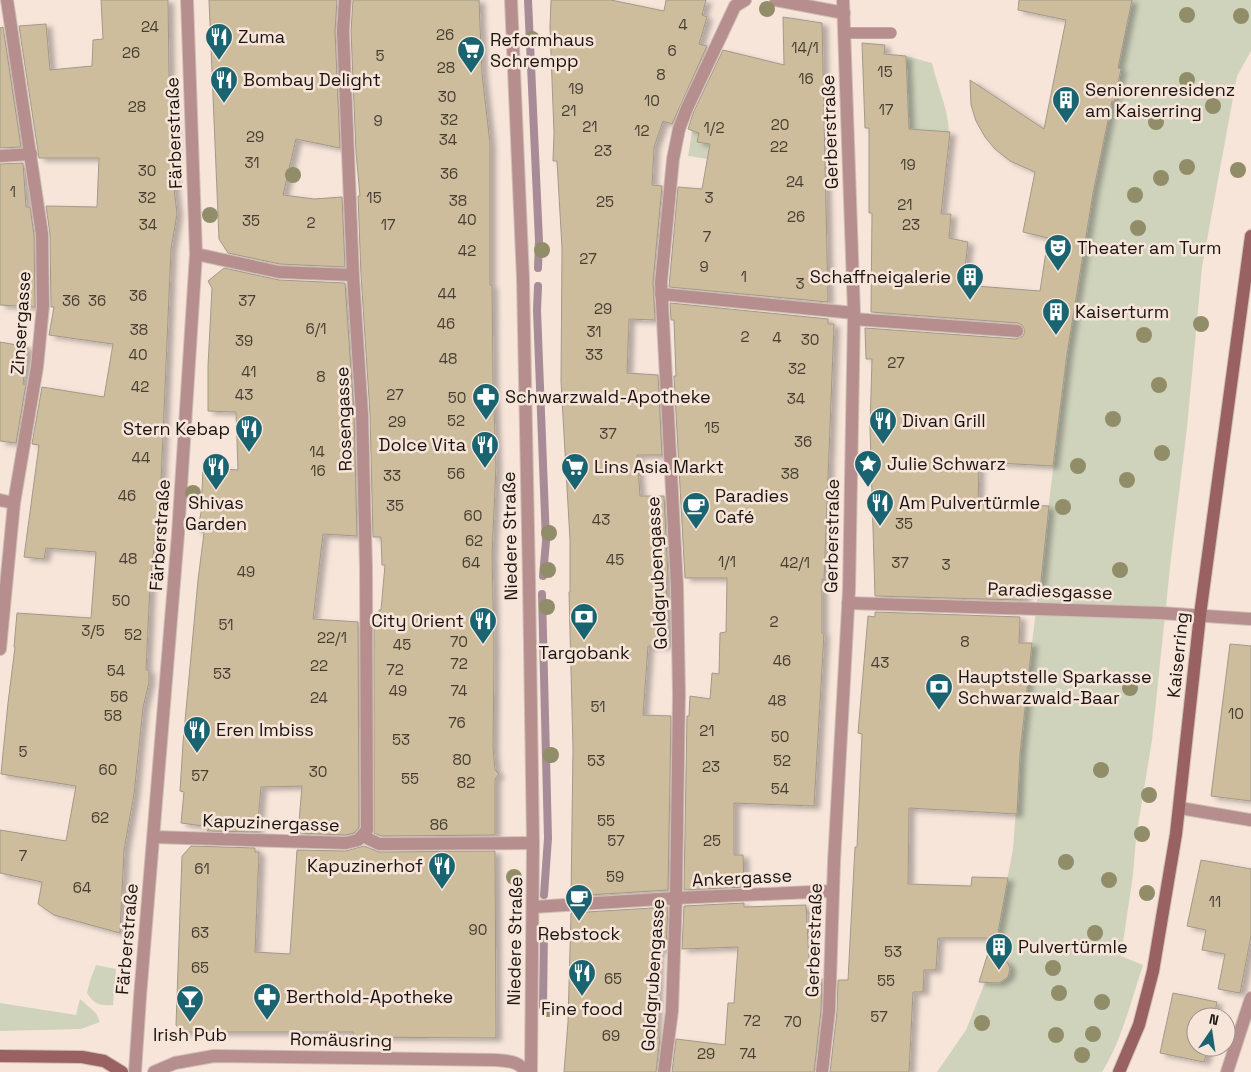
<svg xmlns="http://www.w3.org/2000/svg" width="1251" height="1072" viewBox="0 0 1251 1072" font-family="'Space Grotesk',sans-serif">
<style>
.green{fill:#cfd3bc}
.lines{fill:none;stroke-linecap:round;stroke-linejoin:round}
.stream{stroke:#a78b96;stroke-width:8}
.building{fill:#cdbd9c;stroke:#a2998a;filter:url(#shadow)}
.service-casing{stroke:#cfbfb6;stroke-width:12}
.pedestrian-casing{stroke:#cfbfb6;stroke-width:14}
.minor-casing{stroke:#cfbfb6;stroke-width:14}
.secondary-casing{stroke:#cfbfb6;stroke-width:14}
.service{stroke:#b68e8d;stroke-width:11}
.pedestrian{stroke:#b68e8d;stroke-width:12}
.minor{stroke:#b68e8d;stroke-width:12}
.secondary{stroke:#996161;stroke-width:12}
.tree{fill:#928d69}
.labels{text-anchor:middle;stroke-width:5;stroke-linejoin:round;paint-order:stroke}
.number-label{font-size:15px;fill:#473e33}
.poi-label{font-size:18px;fill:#1a1410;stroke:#f7e5da;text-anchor:start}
.street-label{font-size:18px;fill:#1a1410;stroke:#f7e5da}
</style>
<defs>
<filter id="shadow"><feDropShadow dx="5.5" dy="3" stdDeviation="2.5" flood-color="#0004"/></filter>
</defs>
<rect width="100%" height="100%" fill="#f7e5da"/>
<!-- green -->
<g class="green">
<path d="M 1131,0 L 1251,0 L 1251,51 L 1237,76 L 1202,267 L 1187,428 L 1171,558 L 1152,740 L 1136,838 L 1133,875 L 1121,956 L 1143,965 C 1131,1001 1122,1040 1102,1072 L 937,1072 L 966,1030 L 986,980 C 996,984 1005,985 1009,973 L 1007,963 L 992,957 L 1013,849 L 1020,754 L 1032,643 L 1067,354 L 1093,193 L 1112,101 L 1114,101 L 1121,69 L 1118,68 Z"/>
<path d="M 906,56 L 932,63 C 937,86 949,110 949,134 L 945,132 L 909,129 Z"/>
<path d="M 694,120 L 701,122 L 698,142 L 725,146 L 721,161 L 688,156 Z"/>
<path d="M 96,965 L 116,969 L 113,1005 C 100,1006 94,1004 87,993 L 90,981 Z"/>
<path d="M 80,999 L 96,1013 L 100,1022 L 81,1029 L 0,1031 L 0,1003 L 76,1015 Z"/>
</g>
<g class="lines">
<!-- stream -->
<g class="stream">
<path d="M 528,0 L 539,241 L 538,268"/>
<path d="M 538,286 L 537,310 L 546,541 L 543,576"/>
<path d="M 542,594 L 548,838 L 544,895"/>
<path d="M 543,1006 L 544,930"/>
</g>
</g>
<!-- building -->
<g class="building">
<path d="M 101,0 L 168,0 L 169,74 L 175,137 L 174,188 L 177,214 L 171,249 L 161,480 L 150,585 L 146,670 L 149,670 L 149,682 L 143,708 L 134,794 L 124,850 L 120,933 L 54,915 L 38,904 L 42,882 L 0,873 L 0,830 L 66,841 L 76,786 L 1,774 L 8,703 L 15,647 L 14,647 L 17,613 L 91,618 L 96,552 L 46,548 L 44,559 L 24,557 L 39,445 L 32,444 L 42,387 L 104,397 L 113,344 L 49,335 L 54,307 L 51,307 L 50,234 L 46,206 L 97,207 L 99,158 L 39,158 L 19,26 L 46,24 L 50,70 L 92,66 L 93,40 L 103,39 Z"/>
<path d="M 209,0 L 337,0 L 335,31 L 340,148 L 296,139 L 283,195 L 314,199 L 342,197 L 345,267 L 280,264 L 228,253 L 219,239 Z"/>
<path d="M 353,0 L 479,0 L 482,74 L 490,143 L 490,285 L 492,285 L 493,381 L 496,465 L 492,554 L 494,648 L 493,748 L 495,770 L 499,774 L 495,779 L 495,835 L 381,836 L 374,833 L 374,623 L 379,623 L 379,610 L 381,610 L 385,565 L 382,565 L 381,537 L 373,537 L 370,414 L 361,275 L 358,196 L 360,196 L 356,152 L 351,31 Z"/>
<path d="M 551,0 L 611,0 L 664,11 L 666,0 L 706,0 L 702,15 L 707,17 L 699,44 L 707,46 L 672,124 L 663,121 L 654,147 L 652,185 L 662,186 L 653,282 L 655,320 L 629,319 L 627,373 L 658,375 L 662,455 L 637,455 L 640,496 L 664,496 L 668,578 L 666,578 L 668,646 L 648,646 L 643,715 L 671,716 L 668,890 L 571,896 L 573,749 L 569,592 L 570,592 L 570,540 L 561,381 L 562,248 L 557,161 L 553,161 L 554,133 L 550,27 Z"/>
<path d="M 1019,0 L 1132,0 L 1118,68 L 1121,69 L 1114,102 L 1112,101 L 1093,193 L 1067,354 L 1053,466 L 979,462 L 978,503 L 1049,506 L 1040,590 L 1028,589 L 1025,598 L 1021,598 L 1021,600 L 875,596 L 870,427 L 872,359 L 866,359 L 865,328 L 1016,339 L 1023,336 L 1025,331 L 1022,325 L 1018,323 L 871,312 L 872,213 L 869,213 L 869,128 L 865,128 L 862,43 L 885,45 L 884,54 L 906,56 L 909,129 L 950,132 L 941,214 L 951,214 L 949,238 L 968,242 L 963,285 L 1040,291 L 1048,238 L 1023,232 L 1035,172 L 1010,161 L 995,149 L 985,137 L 976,121 L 971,105 L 970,80 L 1044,129 L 1066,20 L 1018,10 Z"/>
<path d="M 783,17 L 822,23 L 828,302 L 669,287 L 678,187 L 702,189 L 710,144 L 697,142 L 699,133 L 688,129 L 694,111 L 723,50 L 784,65 Z"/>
<path d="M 3,27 L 21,147 L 0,148 L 0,28 Z"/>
<path d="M 23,163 L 26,207 L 30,207 L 34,235 L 35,307 L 0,305 L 0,164 Z"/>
<path d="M 224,268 L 279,280 L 345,283 L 354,414 L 357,536 L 323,534 L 313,619 L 358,622 L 359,827 L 354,833 L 345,835 L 298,833 L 302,786 L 261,787 L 257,832 L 207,831 L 211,827 L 181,823 L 184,792 L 180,791 L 183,743 L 198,580 L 204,533 L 197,531 L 201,513 L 203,468 L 238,470 L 236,412 L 208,411 L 208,366 L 212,288 L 208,281 Z"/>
<path d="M 670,303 L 828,319 L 828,324 L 834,324 L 824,580 L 822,579 L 822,633 L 824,633 L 814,806 L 734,803 L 734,855 L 743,855 L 744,887 L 684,890 L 687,716 L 689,716 L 690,696 L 710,699 L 712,673 L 719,674 L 720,633 L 726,632 L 727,578 L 685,578 L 674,376 L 676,376 L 674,320 L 671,320 Z"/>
<path d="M 0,342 L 28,347 L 23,384 L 26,384 L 16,443 L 0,441 Z"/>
<path d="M 875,612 L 1020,617 L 1019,643 L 1032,643 L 1020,754 L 1017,814 L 909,808 L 908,884 L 971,886 L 972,877 L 1008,878 L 997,938 L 938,938 L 936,970 L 924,970 L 923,992 L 913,992 L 909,1072 L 830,1072 L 837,1012 L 838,980 L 848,980 L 855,847 L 857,847 L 862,734 L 858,733 L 868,616 L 875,617 Z"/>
<path d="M 1230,644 L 1251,646 L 1251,801 L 1211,796 Z"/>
<path d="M 191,846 L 255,848 L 255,852 L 259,852 L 255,952 L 290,954 L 297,850 L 346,851 L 364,846 L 379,852 L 495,851 L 496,1038 L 353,1037 L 353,1032 L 182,1032 L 176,1025 L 182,856 Z"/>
<path d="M 1201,860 L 1251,869 L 1251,936 L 1240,993 L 1218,989 L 1225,954 L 1202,950 L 1206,930 L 1187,926 Z"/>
<path d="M 744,903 L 744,907 L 806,905 L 810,978 L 822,979 L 821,1010 L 814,1072 L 672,1072 L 676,1039 L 725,1045 L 728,1003 L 734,1003 L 738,947 L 682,949 L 684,906 Z"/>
<path d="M 668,907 L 666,949 L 658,950 L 656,1037 L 660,1037 L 656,1072 L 564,1072 L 568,1022 L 571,913 Z"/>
<path d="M 988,953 L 1008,963 L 1010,969 L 1008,977 L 999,983 L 979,982 Z"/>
<path d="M 1173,993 L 1217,1002 L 1214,1017 L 1196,1017 L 1196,1047 L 1208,1047 L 1204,1062 L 1160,1053 Z"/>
</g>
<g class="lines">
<defs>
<path id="service" d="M 844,33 L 891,33"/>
<g id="pedestrian">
<path d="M 511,0 L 523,279 L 529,580 L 533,843 L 531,1072"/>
<path d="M 363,836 L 379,844 L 533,843"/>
<path d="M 533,907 L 676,898 L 672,1011 L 664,1072"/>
</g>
<g id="minor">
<path d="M 745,0 L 735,6 L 687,108 L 679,129 L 673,159 L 661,283 L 677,586 L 679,694 L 676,898 L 832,891"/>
<path d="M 776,0 L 844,13"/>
<path d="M 0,156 L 31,154"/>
<path d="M 196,254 L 279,272 L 353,275"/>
<path d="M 661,294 L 854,313"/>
<path d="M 854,319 L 1017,331"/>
<path d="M 0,500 L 14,503"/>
<path d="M 848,603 L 1161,613 L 1251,619"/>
<path d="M 0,649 L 14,503 L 37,367 L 43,306 L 42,234 L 7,0"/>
<path d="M 1180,808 L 1251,820"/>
<path d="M 154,837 L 346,843 L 358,840 L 367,830 L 366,567 L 362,414 L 353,275 L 343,31 L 345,0"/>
<path d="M 135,1072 L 140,997 L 178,534 L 196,254 L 187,0"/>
<path d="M 154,1072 L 175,1063 L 214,1056 L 496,1060 C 508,1061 519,1061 526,1072"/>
<path d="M 822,1072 L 829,1011 L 834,862 L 849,590 L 854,313 L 843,0"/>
<path d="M 1227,1072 L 1251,998"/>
</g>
<g id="secondary">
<path d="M 0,1056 L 82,1057 L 104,1061 L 122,1072"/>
<path d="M 1119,1072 L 1139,1025 L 1153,971 L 1176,834 L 1200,615 L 1251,236"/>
</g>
</defs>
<!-- service casing -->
<use href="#service" class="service-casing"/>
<!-- pedestrian casing -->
<use href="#pedestrian" class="pedestrian-casing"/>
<!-- minor casing -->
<use href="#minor" class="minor-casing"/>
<!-- secondary casing -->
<use href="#secondary" class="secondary-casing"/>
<!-- service -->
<use href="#service" class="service"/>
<!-- pedestrian -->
<use href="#pedestrian" class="pedestrian"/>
<!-- minor -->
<use href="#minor" class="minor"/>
<!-- secondary -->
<use href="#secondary" class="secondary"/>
</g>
<!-- trees -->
<g class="tree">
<circle cx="767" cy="9" r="8"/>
<circle cx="1187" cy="15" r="8"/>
<circle cx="1241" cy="16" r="8"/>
<circle cx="532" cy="39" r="8"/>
<circle cx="1187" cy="80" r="8"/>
<circle cx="1213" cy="106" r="8"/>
<circle cx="1156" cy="122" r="8"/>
<circle cx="1187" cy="167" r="8"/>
<circle cx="1238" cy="170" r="8"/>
<circle cx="293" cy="175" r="8"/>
<circle cx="1161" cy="178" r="8"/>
<circle cx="1135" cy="195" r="8"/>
<circle cx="210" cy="215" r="8"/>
<circle cx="1138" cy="228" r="8"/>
<circle cx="542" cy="250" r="8"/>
<circle cx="1201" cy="324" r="8"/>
<circle cx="1144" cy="335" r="8"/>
<circle cx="1159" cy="385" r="8"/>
<circle cx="1113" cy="419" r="8"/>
<circle cx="1162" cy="453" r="8"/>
<circle cx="1078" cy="466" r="8"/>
<circle cx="1127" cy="480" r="8"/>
<circle cx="193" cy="493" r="8"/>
<circle cx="1063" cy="507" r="8"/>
<circle cx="549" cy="533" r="8"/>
<circle cx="548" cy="570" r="8"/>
<circle cx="1120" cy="570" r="8"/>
<circle cx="547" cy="607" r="8"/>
<circle cx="1130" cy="688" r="8"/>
<circle cx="551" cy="755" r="8"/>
<circle cx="1101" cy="770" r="8"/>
<circle cx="1149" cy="795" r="8"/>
<circle cx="1142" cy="834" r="8"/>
<circle cx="1066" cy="862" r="8"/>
<circle cx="514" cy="877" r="8"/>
<circle cx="1109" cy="880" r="8"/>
<circle cx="1147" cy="893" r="8"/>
<circle cx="1095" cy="933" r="8"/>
<circle cx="1053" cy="968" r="8"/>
<circle cx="1059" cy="993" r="8"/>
<circle cx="1102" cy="1002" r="8"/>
<circle cx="548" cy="1009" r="8"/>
<circle cx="982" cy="1023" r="8"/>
<circle cx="1093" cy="1034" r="8"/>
<circle cx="1056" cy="1035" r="8"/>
<circle cx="1082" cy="1055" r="8"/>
</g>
<!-- icons -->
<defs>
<symbol id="restaurant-pin" viewBox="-11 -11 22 30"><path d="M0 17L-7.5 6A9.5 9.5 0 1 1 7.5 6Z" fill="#1a6370" stroke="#f7e5da"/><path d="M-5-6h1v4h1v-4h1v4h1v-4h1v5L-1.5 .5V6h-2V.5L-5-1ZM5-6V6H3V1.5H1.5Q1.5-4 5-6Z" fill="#fff"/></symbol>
<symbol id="supermarket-pin" viewBox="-11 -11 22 30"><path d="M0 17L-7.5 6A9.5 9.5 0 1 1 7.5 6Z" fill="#1a6370" stroke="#f7e5da"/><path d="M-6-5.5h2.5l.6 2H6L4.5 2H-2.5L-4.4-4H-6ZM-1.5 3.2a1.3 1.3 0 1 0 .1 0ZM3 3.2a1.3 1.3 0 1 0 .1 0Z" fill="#fff"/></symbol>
<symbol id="building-pin" viewBox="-11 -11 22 30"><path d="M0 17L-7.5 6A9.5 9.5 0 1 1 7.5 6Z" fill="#1a6370" stroke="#f7e5da"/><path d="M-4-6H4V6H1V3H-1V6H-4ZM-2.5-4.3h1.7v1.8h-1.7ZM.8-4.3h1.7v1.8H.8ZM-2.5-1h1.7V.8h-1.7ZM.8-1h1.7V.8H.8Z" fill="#fff"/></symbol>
<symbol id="theatre-pin" viewBox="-11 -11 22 30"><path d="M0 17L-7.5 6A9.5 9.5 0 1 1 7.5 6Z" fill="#1a6370" stroke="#f7e5da"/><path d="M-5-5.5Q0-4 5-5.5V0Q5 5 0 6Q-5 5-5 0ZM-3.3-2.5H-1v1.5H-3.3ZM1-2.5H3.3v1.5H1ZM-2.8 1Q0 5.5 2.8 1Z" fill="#fff"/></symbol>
<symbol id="pharmacy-pin" viewBox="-11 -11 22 30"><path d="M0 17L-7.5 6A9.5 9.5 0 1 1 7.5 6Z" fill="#1a6370" stroke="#f7e5da"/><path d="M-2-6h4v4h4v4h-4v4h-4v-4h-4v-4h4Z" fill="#fff"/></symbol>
<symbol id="sight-pin" viewBox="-11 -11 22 30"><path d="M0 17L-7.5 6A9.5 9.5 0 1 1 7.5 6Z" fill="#1a6370" stroke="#f7e5da"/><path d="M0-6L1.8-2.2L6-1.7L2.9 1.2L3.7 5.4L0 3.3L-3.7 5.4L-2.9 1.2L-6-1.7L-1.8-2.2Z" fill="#fff"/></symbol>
<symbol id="cafe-pin" viewBox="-11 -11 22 30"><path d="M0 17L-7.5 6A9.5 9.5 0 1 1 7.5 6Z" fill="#1a6370" stroke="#f7e5da"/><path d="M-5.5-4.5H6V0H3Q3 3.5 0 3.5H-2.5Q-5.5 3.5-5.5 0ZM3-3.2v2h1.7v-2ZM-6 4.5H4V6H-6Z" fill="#fff"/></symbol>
<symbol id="bank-pin" viewBox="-11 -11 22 30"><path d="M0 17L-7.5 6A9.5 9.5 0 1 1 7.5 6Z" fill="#1a6370" stroke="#f7e5da"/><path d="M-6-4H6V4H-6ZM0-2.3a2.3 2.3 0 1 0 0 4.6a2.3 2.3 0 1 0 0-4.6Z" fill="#fff"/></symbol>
<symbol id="bar-pin" viewBox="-11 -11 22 30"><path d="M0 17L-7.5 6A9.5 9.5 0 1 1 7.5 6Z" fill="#1a6370" stroke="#f7e5da"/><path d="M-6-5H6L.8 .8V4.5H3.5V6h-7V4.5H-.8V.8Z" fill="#fff"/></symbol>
</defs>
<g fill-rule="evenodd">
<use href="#restaurant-pin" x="203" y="21" width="32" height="43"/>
<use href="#supermarket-pin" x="455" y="34" width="32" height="43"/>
<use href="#restaurant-pin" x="208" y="64" width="32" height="43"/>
<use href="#building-pin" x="1050" y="84" width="32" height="43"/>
<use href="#theatre-pin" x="1042" y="232" width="32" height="43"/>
<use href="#building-pin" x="954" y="261" width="32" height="43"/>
<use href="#building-pin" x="1040" y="296" width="32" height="43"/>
<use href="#pharmacy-pin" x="470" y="381" width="32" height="43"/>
<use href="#restaurant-pin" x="867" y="405" width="32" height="43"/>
<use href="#restaurant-pin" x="233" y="413" width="32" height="43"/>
<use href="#restaurant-pin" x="469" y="429" width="32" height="43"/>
<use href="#sight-pin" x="852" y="448" width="32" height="43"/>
<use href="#restaurant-pin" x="200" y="451" width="32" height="43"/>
<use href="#supermarket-pin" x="559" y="451" width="32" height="43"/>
<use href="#restaurant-pin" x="864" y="487" width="32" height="43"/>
<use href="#cafe-pin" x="680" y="490" width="32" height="43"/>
<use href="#bank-pin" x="568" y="601" width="32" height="43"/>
<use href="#restaurant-pin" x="467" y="605" width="32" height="43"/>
<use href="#bank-pin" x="923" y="671" width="32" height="43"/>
<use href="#restaurant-pin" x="181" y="714" width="32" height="43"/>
<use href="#restaurant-pin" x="426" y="850" width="32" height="43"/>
<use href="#cafe-pin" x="563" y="882" width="32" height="43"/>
<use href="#building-pin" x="983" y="931" width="32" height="43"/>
<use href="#restaurant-pin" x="566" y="957" width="32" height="43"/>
<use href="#pharmacy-pin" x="251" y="981" width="32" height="43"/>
<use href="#bar-pin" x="174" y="983" width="32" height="43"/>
</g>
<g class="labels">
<!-- number labels -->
<g class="number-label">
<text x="683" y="30">4</text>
<text x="150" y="32">24</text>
<text x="445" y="40">26</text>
<text x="805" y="53">14/1</text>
<text x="672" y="56">6</text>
<text x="131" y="58">26</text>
<text x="380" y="61">5</text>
<text x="446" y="73">28</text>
<text x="885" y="77">15</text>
<text x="661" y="80">8</text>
<text x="806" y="84">16</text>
<text x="576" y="94">19</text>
<text x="447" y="102">30</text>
<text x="652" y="106">10</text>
<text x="137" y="112">28</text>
<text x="886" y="115">17</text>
<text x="569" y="116">21</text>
<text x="449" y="125">32</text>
<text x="378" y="126">9</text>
<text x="780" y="130">20</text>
<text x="590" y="132">21</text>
<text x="714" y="133">1/2</text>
<text x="642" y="136">12</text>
<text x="255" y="142">29</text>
<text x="448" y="145">34</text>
<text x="779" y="152">22</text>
<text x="603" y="156">23</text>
<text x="252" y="168">31</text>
<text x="908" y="170">19</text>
<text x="147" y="176">30</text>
<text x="449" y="179">36</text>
<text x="795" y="187">24</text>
<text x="13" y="197">1</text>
<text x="147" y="203">32</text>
<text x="374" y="203">15</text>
<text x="709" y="203">3</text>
<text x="458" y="206">38</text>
<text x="605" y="207">25</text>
<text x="905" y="210">21</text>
<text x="796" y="222">26</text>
<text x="467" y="225">40</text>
<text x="251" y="226">35</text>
<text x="311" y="228">2</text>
<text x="148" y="230">34</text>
<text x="388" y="230">17</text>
<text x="911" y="230">23</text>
<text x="707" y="242">7</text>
<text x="467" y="256">42</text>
<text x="588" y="264">27</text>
<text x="704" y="272">9</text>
<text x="744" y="282">1</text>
<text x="800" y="289">3</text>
<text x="447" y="299">44</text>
<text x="138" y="301">36</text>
<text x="71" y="306">36</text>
<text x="97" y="306">36</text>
<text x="247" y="306">37</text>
<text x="603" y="314">29</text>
<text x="446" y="329">46</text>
<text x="316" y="334">6/1</text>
<text x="139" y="335">38</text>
<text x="594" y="337">31</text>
<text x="745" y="342">2</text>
<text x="777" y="343">4</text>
<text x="810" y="345">30</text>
<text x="244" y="346">39</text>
<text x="138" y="360">40</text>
<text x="594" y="360">33</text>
<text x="448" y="364">48</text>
<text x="896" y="368">27</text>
<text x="797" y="374">32</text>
<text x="249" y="377">41</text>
<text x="321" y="382">8</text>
<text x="140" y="392">42</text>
<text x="244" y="400">43</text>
<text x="395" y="400">27</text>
<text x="457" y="403">50</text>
<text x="796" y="404">34</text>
<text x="456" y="426">52</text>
<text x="397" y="427">29</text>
<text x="712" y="433">15</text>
<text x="608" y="439">37</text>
<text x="803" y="447">36</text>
<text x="317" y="457">14</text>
<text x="141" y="463">44</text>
<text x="318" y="476">16</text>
<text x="456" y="479">56</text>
<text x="790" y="479">38</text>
<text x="392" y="481">33</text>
<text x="127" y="501">46</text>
<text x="395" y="511">35</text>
<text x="473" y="521">60</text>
<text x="601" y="525">43</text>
<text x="904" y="529">35</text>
<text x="474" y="546">62</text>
<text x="128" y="564">48</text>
<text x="615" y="565">45</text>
<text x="727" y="567">1/1</text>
<text x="471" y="568">64</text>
<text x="795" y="568">42/1</text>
<text x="900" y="568">37</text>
<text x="946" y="570">3</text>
<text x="246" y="577">49</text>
<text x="121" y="606">50</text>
<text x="774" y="627">2</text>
<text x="226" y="630">51</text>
<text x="93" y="636">3/5</text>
<text x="133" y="640">52</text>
<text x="332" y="643">22/1</text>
<text x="459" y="647">70</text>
<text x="965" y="647">8</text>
<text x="402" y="650">45</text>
<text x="782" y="666">46</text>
<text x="880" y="668">43</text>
<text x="459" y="669">72</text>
<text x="319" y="671">22</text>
<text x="395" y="675">72</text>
<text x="116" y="676">54</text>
<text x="222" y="679">53</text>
<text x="398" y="696">49</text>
<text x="459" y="696">74</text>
<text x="119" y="702">56</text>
<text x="319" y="703">24</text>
<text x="777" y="706">48</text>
<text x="598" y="712">51</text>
<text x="1236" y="719">10</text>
<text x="113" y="721">58</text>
<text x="457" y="728">76</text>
<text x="707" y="736">21</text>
<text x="780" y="742">50</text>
<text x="401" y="745">53</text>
<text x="23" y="757">5</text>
<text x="462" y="765">80</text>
<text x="596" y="766">53</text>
<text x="782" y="766">52</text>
<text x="711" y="772">23</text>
<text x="108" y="775">60</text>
<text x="318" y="777">30</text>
<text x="200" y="781">57</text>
<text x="410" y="784">55</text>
<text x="466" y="788">82</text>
<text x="780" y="794">54</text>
<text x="100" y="823">62</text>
<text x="606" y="826">55</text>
<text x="439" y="830">86</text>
<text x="616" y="846">57</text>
<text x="712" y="846">25</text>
<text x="23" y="861">7</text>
<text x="202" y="874">61</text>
<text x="615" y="882">59</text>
<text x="82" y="893">64</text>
<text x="1215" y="907">11</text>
<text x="478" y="935">90</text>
<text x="200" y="938">63</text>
<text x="893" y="957">53</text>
<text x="200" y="973">65</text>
<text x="613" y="984">65</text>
<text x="886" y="986">55</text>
<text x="879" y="1022">57</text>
<text x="752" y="1026">72</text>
<text x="793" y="1027">70</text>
<text x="611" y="1041">69</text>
<text x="706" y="1059">29</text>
<text x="748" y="1059">74</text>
</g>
<!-- poi labels -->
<g class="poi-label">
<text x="238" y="43">Zuma</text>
<text x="490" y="46">Reformhaus<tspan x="490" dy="21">Schrempp</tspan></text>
<text x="243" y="86">Bombay Delight</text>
<text x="1085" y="96">Seniorenresidenz<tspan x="1085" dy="21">am Kaiserring</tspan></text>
<text x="1077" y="254">Theater am Turm</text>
<text x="951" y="283" text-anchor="end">Schaffneigalerie</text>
<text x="1075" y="318">Kaiserturm</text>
<text x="505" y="403">Schwarzwald-Apotheke</text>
<text x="902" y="427">Divan Grill</text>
<text x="230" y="435" text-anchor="end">Stern Kebap</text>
<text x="466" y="451" text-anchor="end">Dolce Vita</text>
<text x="887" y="470">Julie Schwarz</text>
<text x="594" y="473">Lins Asia Markt</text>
<text x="715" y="502">Paradies<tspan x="715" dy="21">Café</tspan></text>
<text x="216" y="509" text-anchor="middle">Shivas<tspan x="216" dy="21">Garden</tspan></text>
<text x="899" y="509">Am Pulvertürmle</text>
<text x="464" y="627" text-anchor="end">City Orient</text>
<text x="584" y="659" text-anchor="middle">Targobank</text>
<text x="958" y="683">Hauptstelle Sparkasse<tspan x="958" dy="21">Schwarzwald-Baar</tspan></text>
<text x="216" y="736">Eren Imbiss</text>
<text x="423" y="872" text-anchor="end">Kapuzinerhof</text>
<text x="579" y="940" text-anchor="middle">Rebstock</text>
<text x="1018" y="953">Pulvertürmle</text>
<text x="286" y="1003">Berthold-Apotheke</text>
<text x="582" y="1015" text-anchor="middle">Fine food</text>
<text x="190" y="1041" text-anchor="middle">Irish Pub</text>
</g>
<!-- street labels -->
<g class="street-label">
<text transform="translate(830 132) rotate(-92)" y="6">Gerberstraße</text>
<text transform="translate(174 133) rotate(-92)" y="6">Färberstraße</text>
<text transform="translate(21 323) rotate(-86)" y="6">Zinsergasse</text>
<text transform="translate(344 419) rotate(-92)" y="6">Rosengasse</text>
<text transform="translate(160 535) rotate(-86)" y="6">Färberstraße</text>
<text transform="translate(510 536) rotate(-91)" y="6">Niedere Straße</text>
<text transform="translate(832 536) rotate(-89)" y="6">Gerberstraße</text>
<text transform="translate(657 573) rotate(-93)" y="6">Goldgrubengasse</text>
<text transform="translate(1050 591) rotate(2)" y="6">Paradiesgasse</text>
<text transform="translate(1178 655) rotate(-84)" y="6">Kaiserring</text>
<text transform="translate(271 823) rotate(2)" y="6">Kapuzinergasse</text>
<text transform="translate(742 878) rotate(-3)" y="6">Ankergasse</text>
<text transform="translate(127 939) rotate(-85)" y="6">Färberstraße</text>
<text transform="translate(814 940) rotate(-88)" y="6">Gerberstraße</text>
<text transform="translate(515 941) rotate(-89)" y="6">Niedere Straße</text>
<text transform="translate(653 975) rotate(-86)" y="6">Goldgrubengasse</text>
<text transform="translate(341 1040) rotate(1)" y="6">Romäusring</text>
</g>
</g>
<!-- north arrow -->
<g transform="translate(1211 1032) rotate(13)"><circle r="24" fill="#f7e5da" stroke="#9f9189"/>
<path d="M0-4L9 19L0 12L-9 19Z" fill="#1a6370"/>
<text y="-8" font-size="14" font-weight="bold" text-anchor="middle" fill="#1a1410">N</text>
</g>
</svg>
